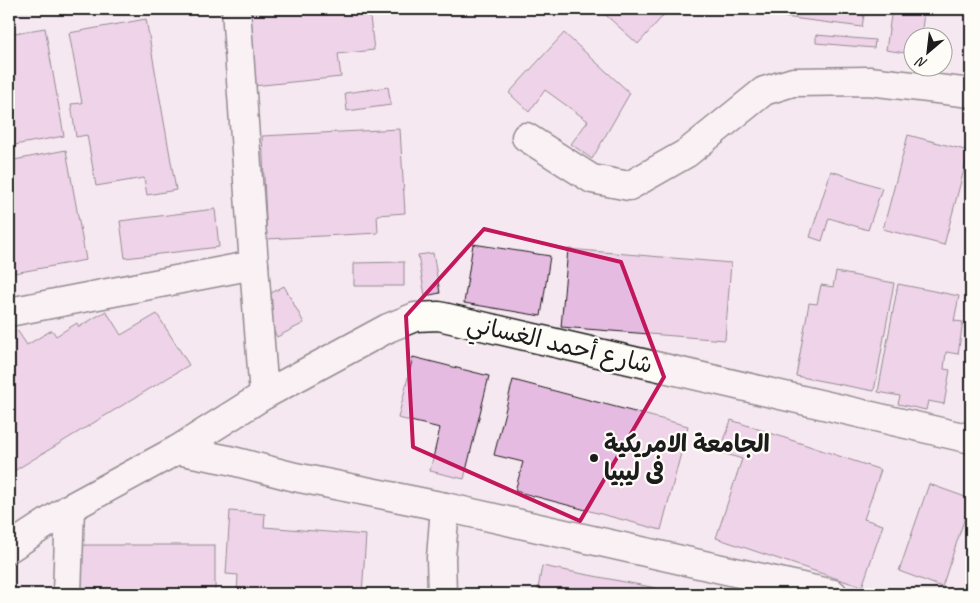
<svg xmlns="http://www.w3.org/2000/svg" width="980" height="603" viewBox="0 0 980 603" font-family="Caveat,'Playpen Sans Arabic',sans-serif">
<style>
.building{fill:#e6bbe1;stroke:#1c1c1c}
.lines{fill:none;stroke-linecap:round;stroke-linejoin:round}
.minor-casing{stroke:#1c1c1c;stroke-width:31}
.minor{stroke:#fdfcf7;stroke-width:28}
.marked{fill:none;stroke:#c2185b;stroke-width:4;stroke-linejoin:round}
.poi-dot{fill:#1c1c1c;stroke:#fdfcf7;stroke-width:2}
.labels{text-anchor:middle;stroke-width:4.5;stroke-linejoin:round;paint-order:stroke}
.street-label{font-size:24px;fill:#1c1c1c;stroke:#fdfcf7}
.poi-label{font-size:24px;font-weight:bold;fill:#1c1c1c;stroke:#fdfcf7;text-anchor:start}
</style>
<rect width="100%" height="100%" fill="#f6e8f0"/>
<filter id="ink" filterUnits="userSpaceOnUse"><feTurbulence type="fractalNoise" baseFrequency=".02" numOctaves="2"/><feDisplacementMap in="SourceGraphic" scale="10" xChannelSelector="R" yChannelSelector="G"/><feConvolveMatrix kernelMatrix="1 2 1 2 8 2 1 2 1" color-interpolation-filters="sRGB"/></filter>
<g filter="url(#ink)">
<!-- building -->
<g class="building">
<path d="M 256,9 L 369,9 L 374,50 L 338,54 L 341,77 L 253,86 L 244,10 Z"/>
<path d="M 599,9 L 669,9 L 638,44 Z"/>
<path d="M 785,9 L 865,9 L 862,27 L 784,17 Z"/>
<path d="M 892,9 L 924,12 L 921,38 L 912,38 L 912,54 L 886,50 Z"/>
<path d="M 146,19 L 176,190 L 147,195 L 144,178 L 96,186 L 87,135 L 76,137 L 71,104 L 82,103 L 69,33 Z"/>
<path d="M 45,28 L 64,136 L 9,146 L 9,34 Z"/>
<path d="M 564,33 L 630,93 L 592,159 L 571,144 L 588,121 L 545,90 L 529,112 L 509,93 Z"/>
<path d="M 816,35 L 875,40 L 874,48 L 816,43 Z"/>
<path d="M 388,87 L 391,105 L 347,111 L 345,93 Z"/>
<path d="M 400,129 L 405,213 L 377,215 L 378,233 L 267,239 L 262,136 Z"/>
<path d="M 908,135 L 969,151 L 944,245 L 883,229 Z"/>
<path d="M 66,150 L 86,260 L 9,274 L 9,161 Z"/>
<path d="M 831,171 L 882,188 L 868,230 L 829,218 L 822,241 L 810,237 Z"/>
<path d="M 215,209 L 219,247 L 125,258 L 120,221 Z"/>
<path d="M 473,244 L 550,256 L 541,316 L 464,303 Z"/>
<path d="M 568,249 L 731,263 L 725,340 L 561,327 Z"/>
<path d="M 433,253 L 440,293 L 425,296 L 418,255 Z"/>
<path d="M 404,262 L 404,286 L 354,286 L 354,263 Z"/>
<path d="M 836,272 L 894,283 L 874,391 L 796,376 L 809,303 L 817,304 L 821,285 L 833,287 Z"/>
<path d="M 898,284 L 959,296 L 954,321 L 963,322 L 958,354 L 946,352 L 944,369 L 950,370 L 944,404 L 928,401 L 926,410 L 898,404 L 900,396 L 878,392 Z"/>
<path d="M 284,286 L 304,323 L 277,337 L 257,301 Z"/>
<path d="M 106,311 L 121,335 L 157,314 L 189,365 L 9,474 L 9,335 L 17,330 L 27,345 L 52,330 L 56,336 L 77,323 L 79,327 Z"/>
<path d="M 413,357 L 489,376 L 464,479 L 430,471 L 440,428 L 398,418 Z"/>
<path d="M 513,380 L 688,426 L 661,530 L 515,491 L 523,462 L 494,455 Z"/>
<path d="M 731,420 L 881,470 L 864,519 L 883,525 L 862,587 L 716,538 L 742,459 L 720,452 Z"/>
<path d="M 929,484 L 971,499 L 942,587 L 899,571 Z"/>
<path d="M 230,511 L 265,514 L 264,527 L 366,535 L 362,594 L 237,594 L 238,575 L 226,574 Z"/>
<rect x="79" y="545" width="136" height="49"/>
<path d="M 542,566 L 656,588 L 654,594 L 537,594 Z"/>
</g>
<g class="lines">
<defs>
<g id="minor">
<path d="M 526,137 L 592,179 L 629,186 L 687,153 L 764,91 L 793,82 L 869,81 L 971,93"/>
<path d="M 254,265 L 264,395"/>
<path d="M 9,312 L 254,265 L 236,9"/>
<path d="M 177,450 L 229,460 L 295,477 L 445,507 L 833,594"/>
<path d="M 9,548 L 70,508 L 177,450 L 264,395 L 388,328 L 415,317 L 439,316 L 971,439"/>
<path d="M 67,594 L 70,508"/>
<path d="M 442,594 L 441,558 L 445,507"/>
</g>
</defs>
<!-- minor casing -->
<use href="#minor" class="minor-casing"/>
<!-- minor -->
<use href="#minor" class="minor"/>
</g>
</g>
<!-- marked area -->
<path d="M0 0H980V603H0ZM 484,229 L 621,262 L 664,377 L 580,521 L 413,447 L 406,316 Z" fill="#f6e8f0" fill-opacity=".55" fill-rule="evenodd"/>
<path class="marked" d="M 484,229 L 621,262 L 664,377 L 580,521 L 413,447 L 406,316 Z"/>
<!-- markers -->
<circle class="poi-dot" cx="594" cy="458" r="5"/>
<g class="labels">
<!-- street labels -->
<g class="street-label">
<text transform="translate(560 344) rotate(13)" y="8">شارع أحمد الغساني</text>
</g>
<!-- poi labels -->
<g class="poi-label">
<text x="604" y="452">الجامعة الامريكية<tspan x="604" dy="28">فى ليبيا</tspan></text>
</g>
</g>
<!-- margin -->
<rect width="980" height="603" fill="none" stroke="#fdfcf7" stroke-width="30"/>
<rect x="15" y="15" width="950" height="573" fill="none" stroke="#1c1c1c" stroke-width="2" filter="url(#ink)"/>
<!-- north arrow -->
<g transform="translate(928 52) rotate(208)"><circle r="24" fill="#fdfcf7" stroke="#a3a29f"/>
<path d="M0-4L9 19L0 12L-9 19Z" fill="#1c1c1c"/>
<text y="-8" font-size="14" font-weight="bold" text-anchor="middle" fill="#1c1c1c">N</text>
</g>
</svg>
